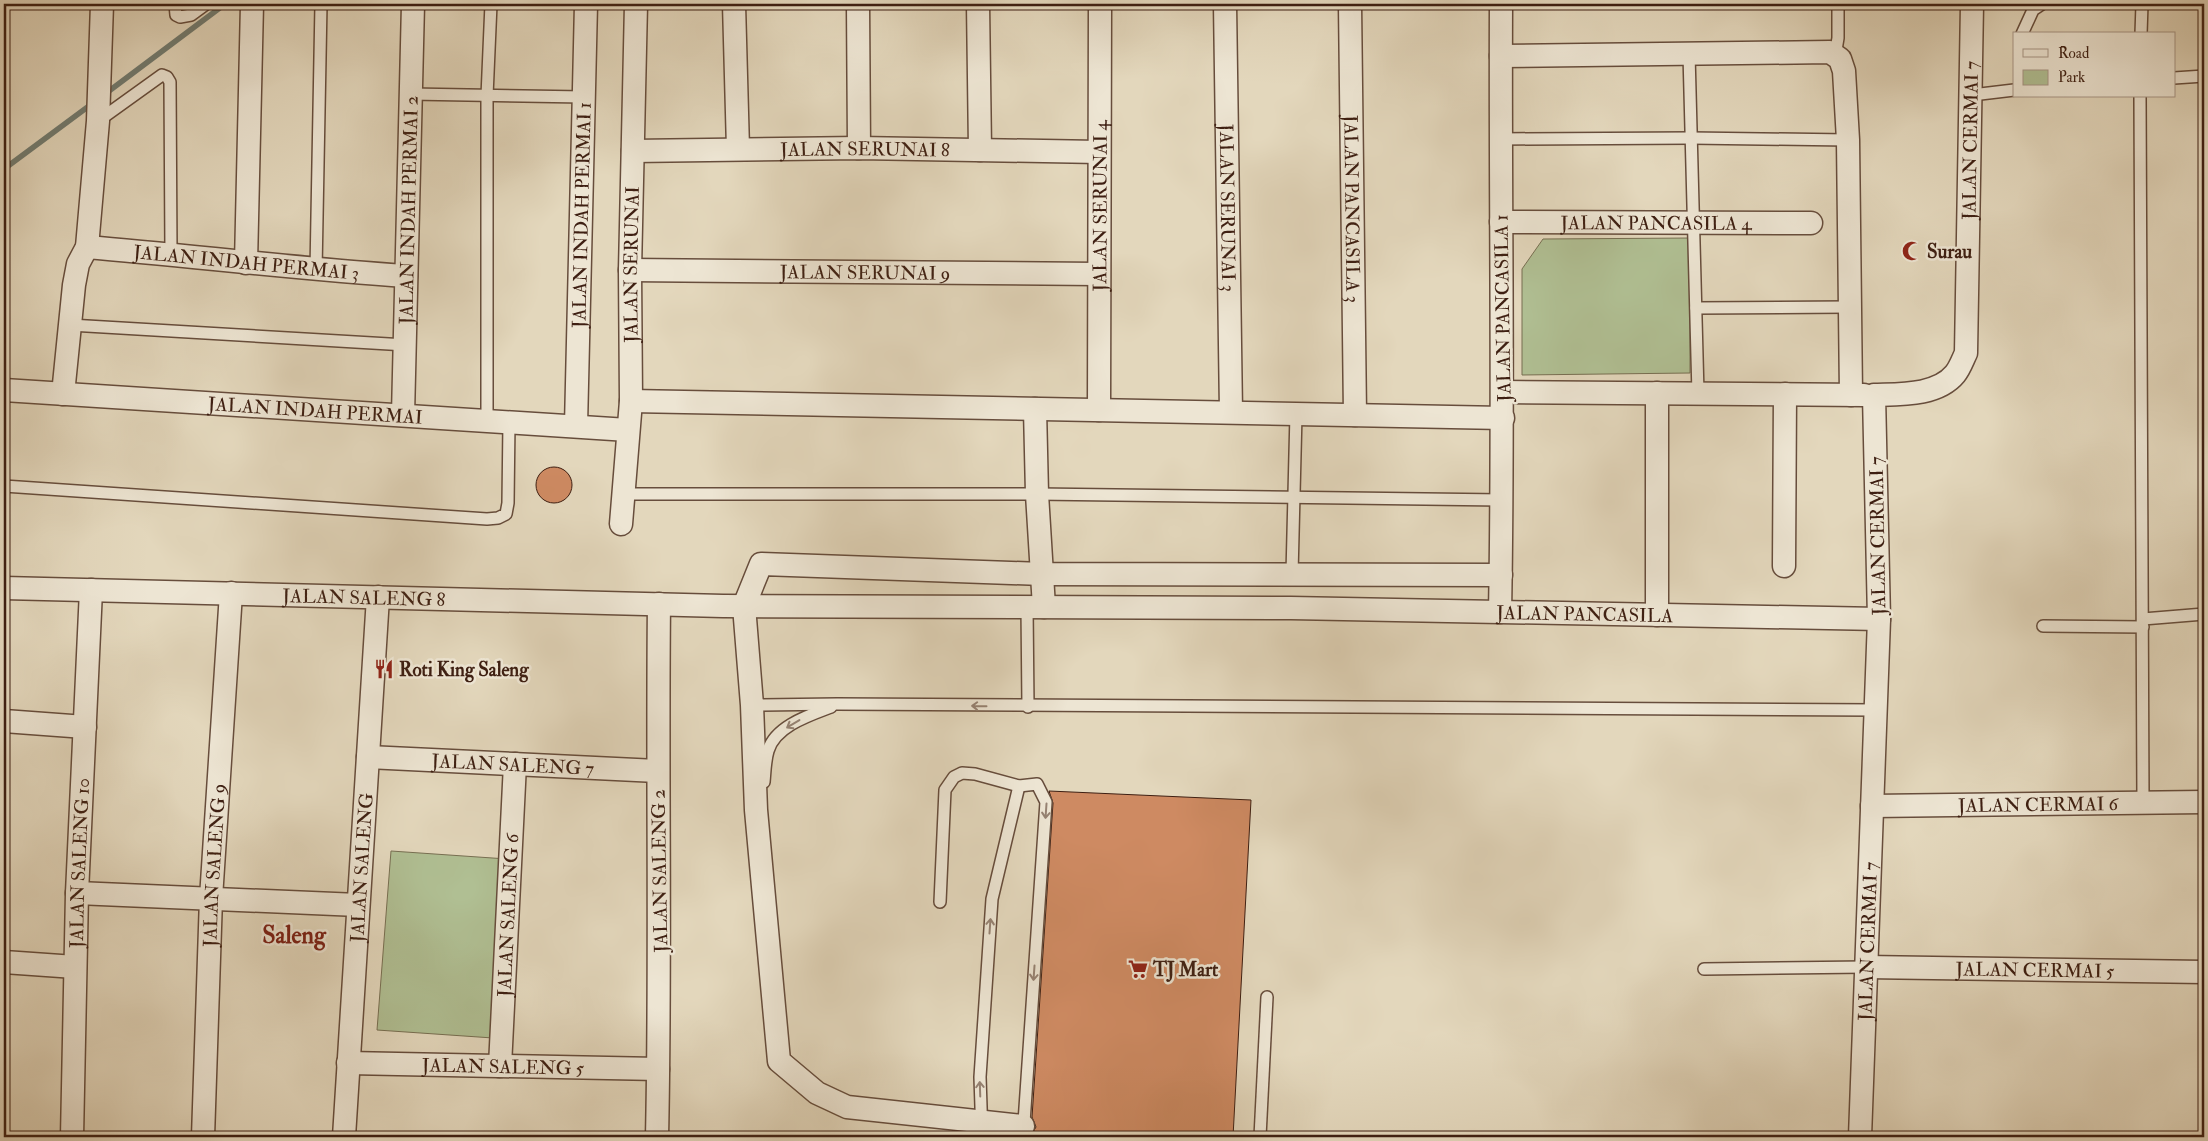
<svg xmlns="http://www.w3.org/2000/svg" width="2208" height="1141" viewBox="0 0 2208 1141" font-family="'IM FELL Double Pica',serif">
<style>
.green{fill:#b0bf93;stroke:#776f52}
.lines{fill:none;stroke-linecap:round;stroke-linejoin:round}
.stream{stroke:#727c71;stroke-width:5.5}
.building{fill:#ce8a62;stroke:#3e1f12}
.service-casing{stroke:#674d3c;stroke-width:14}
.minor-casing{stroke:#674d3c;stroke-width:25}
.service{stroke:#ede5d3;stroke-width:11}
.minor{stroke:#ede5d3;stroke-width:22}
.oneway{stroke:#968272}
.labels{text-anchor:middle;stroke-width:5;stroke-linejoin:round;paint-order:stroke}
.street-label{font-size:19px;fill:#3e1f12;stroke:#ede5d3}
.poi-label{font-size:19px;font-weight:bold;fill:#3e1f12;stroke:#ede5d3;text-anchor:start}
.district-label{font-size:24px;font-weight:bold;fill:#7a1f14;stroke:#ede5d3}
</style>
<rect width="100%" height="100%" fill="#e3d7bc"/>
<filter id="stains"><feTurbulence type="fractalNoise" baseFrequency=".004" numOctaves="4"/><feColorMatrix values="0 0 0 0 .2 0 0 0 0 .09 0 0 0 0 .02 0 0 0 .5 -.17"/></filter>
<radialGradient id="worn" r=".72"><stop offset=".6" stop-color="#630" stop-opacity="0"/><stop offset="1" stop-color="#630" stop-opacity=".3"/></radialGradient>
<!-- green -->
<g class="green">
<path d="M 1690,238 L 1690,373 L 1522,375 L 1522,269 L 1543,239 Z"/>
<path d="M 391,851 L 507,859 L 493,1038 L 377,1030 Z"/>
</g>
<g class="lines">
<!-- stream -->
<g class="stream">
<path d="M 105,94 L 225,4"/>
<path d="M 4,169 L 93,103"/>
</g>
</g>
<!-- building -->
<g class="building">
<circle cx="554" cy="485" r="18"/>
<path d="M 1049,791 L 1251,800 L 1233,1137 L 1030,1137 L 1036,1127 L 1032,1117 L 1053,803 Z"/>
</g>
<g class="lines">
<defs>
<g id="service">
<path d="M 175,4 L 176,15 L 180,17 L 191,15 L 206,4"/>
<path d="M 2022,34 L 2033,10 L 2042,4"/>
<path d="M 2141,34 L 2142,4"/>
<path d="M 1689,54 L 1698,394"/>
<path d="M 1835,56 L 1838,38 L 1838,4"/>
<path d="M 2174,78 L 2204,76"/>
<path d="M 411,94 L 584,97"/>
<path d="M 1972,95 L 2014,90"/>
<path d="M 2140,96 L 2143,803"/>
<path d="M 98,121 L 162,75 L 167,77 L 170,82 L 171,254"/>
<path d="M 1501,139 L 1691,138 L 1848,140"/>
<path d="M 316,270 L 321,4"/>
<path d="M 1696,308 L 1849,307"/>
<path d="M 70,325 L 406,345"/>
<path d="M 487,421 L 487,96 L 491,4"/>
<path d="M 4,486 L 487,519 L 498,518 L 506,514 L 508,503 L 509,422"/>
<path d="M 623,494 L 1037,494 L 1502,500"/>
<path d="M 1292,574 L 1296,414"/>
<path d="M 1027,607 L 1028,707"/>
<path d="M 2143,619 L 2204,614"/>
<path d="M 2043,626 L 2143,627"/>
<path d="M 752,705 L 837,704 L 1876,710"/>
<path d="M 764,782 C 765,772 765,761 768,751 C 775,726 810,715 831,707"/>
<path d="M 940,902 L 945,790 L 954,777 L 962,773 L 975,774 L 1019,786 L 1037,784 L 1046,802 L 1023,1137"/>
<path d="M 1704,969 L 1866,967"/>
<path d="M 982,1137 L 980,1077 L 992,899 L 1019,786"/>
<path d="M 1260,1137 L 1267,997"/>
</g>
<g id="minor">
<path d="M 734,4 L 738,149"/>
<path d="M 858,4 L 859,148"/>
<path d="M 978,4 L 980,150"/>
<path id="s1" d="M 1225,4 L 1231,412"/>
<path id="s2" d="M 1350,4 L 1355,415"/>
<path d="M 1501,56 L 1830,52 L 1840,59 L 1844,71 L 1848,140 L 1851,395"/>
<path id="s3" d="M 633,151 L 859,148 L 1099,152"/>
<path id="s4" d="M 1501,222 L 1811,223"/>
<path id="s5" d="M 87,247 C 194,256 300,269 406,276"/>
<path d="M 246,263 L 252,4"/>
<path id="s6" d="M 630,270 L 1098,274"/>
<path id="s7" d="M 4,390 L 628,430"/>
<path d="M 1503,392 L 1864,395"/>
<path d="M 1657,393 L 1657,615"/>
<path d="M 63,394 L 74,285 L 78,264 L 87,247 L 98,121 L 102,4"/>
<path d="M 631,401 L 1503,418"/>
<path d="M 1035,409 L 1037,494 L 1044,607"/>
<path id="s8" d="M 1099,410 L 1100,4"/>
<path id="s9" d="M 403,415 L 413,4"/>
<path id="s10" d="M 576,426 L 586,4"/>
<path id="s11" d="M 621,524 L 631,401 L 630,270 L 636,4"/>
<path d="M 1784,566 L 1785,394"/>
<path id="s12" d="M 4,588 L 723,606 L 1291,608 L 1879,619"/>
<path d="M 1500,612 C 1504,409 1500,207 1501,4"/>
<path d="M 4,721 L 85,727"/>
<path id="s13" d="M 368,757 L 657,771"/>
<path id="s14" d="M 1872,806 L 2204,802"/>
<path d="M 77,893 L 358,905"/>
<path d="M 4,962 L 75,967"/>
<path id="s15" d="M 1866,967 L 2204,972"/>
<path id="s16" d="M 348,1063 L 658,1069"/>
<path id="s17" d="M 500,1066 L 515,764"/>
<path d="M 1023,1126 L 847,1107 L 817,1093 L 779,1061 L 756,810 L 752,705 L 744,606 L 761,564 L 1042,574 L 1501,575"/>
<path id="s18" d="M 72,1137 L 77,893 L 91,590"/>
<path id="s19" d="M 203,1137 L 211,898 L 231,593"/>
<path id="s20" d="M 344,1137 L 378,597"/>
<path d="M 657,1137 C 661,959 657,782 659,604"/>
<path id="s21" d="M 1860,1137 L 1879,619 L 1874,395 C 1899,394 1937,396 1955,374 C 1960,368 1963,359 1966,353 L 1972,4"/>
</g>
</defs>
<!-- service casing -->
<use href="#service" class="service-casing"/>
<!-- minor casing -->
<use href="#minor" class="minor-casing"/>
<!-- service -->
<use href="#service" class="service"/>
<!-- minor -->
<use href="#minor" class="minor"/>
</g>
<!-- one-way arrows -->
<defs><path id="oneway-shaft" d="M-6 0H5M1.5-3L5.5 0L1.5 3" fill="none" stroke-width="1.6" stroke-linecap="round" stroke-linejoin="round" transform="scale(1.25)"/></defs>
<g class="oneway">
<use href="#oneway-shaft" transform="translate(979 706) rotate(-179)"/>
<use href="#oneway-shaft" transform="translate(793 724) rotate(149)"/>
<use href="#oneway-shaft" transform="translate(1046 811) rotate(94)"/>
<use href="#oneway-shaft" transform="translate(990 926) rotate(-86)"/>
<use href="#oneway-shaft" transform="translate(1034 973) rotate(94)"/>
<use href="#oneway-shaft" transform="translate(980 1089) rotate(-92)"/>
</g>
<!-- icons -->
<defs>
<symbol id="mosque-bare" viewBox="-9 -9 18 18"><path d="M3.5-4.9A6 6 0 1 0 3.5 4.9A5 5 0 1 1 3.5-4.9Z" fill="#8f2418" stroke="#ede5d3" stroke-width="2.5" paint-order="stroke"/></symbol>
<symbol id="restaurant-bare" viewBox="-9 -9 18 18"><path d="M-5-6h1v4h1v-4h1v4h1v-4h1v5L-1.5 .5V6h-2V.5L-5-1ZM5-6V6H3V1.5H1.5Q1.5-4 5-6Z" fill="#8f2418" stroke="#ede5d3" stroke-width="2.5" paint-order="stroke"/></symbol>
<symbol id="supermarket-bare" viewBox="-9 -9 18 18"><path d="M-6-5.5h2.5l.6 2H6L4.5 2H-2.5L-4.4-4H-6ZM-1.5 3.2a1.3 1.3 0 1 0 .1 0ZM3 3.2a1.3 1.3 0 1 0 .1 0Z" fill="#8f2418" stroke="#ede5d3" stroke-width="2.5" paint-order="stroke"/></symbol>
</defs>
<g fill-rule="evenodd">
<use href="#mosque-bare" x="1898" y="237" width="28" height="28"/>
<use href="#restaurant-bare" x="370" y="655" width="28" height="28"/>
<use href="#supermarket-bare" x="1124" y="955" width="28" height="28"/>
</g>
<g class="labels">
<!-- street labels -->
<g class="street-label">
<text dy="7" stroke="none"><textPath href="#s21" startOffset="1065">JALAN CERMAI 7</textPath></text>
<text dy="7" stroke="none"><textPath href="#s3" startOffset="232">JALAN SERUNAI 8</textPath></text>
<text dy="7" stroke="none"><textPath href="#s8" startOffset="204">JALAN SERUNAI 4</textPath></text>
<text dy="7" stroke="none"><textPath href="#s1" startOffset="204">JALAN SERUNAI 3</textPath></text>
<text dy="7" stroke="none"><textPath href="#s2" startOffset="205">JALAN PANCASILA 3</textPath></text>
<text dy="7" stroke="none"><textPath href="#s9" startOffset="205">JALAN INDAH PERMAI 2</textPath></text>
<text dy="7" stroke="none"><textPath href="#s10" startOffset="211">JALAN INDAH PERMAI 1</textPath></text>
<text dy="7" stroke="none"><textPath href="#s4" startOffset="155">JALAN PANCASILA 4</textPath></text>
<text dy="7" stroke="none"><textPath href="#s5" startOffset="160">JALAN INDAH PERMAI 3</textPath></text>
<text dy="7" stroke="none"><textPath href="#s11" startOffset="260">JALAN SERUNAI</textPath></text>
<text dy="7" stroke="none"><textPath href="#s6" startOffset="235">JALAN SERUNAI 9</textPath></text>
<text transform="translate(1502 308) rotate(-91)" y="7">JALAN PANCASILA 1</text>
<text dy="7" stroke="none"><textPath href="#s7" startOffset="312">JALAN INDAH PERMAI</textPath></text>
<text transform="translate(1877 536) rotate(-91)" y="7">JALAN CERMAI 7</text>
<text dy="7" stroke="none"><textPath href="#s12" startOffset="360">JALAN SALENG 8</textPath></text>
<text dy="7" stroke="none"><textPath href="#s12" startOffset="1581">JALAN PANCASILA</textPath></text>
<text dy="7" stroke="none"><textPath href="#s13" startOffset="145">JALAN SALENG 7</textPath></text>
<text dy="7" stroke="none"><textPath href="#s14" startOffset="166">JALAN CERMAI 6</textPath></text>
<text dy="7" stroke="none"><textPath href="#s18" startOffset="274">JALAN SALENG 10</textPath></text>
<text dy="7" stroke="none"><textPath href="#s19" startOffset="272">JALAN SALENG 9</textPath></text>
<text dy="7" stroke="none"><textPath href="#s20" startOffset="270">JALAN SALENG</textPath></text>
<text transform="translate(659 871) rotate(-91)" y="7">JALAN SALENG 2</text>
<text dy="7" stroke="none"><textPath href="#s17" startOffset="151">JALAN SALENG 6</textPath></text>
<text dy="7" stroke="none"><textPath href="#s21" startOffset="196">JALAN CERMAI 7</textPath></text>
<text dy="7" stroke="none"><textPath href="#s15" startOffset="169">JALAN CERMAI 5</textPath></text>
<text dy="7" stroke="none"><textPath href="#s16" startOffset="155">JALAN SALENG 5</textPath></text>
</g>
<!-- poi labels -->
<g class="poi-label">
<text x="1927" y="258">Surau</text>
<text x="399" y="676">Roti King Saleng</text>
<text x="1153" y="976">TJ Mart</text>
</g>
<!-- district labels -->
<g class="district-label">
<text x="294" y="943">Saleng</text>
</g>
</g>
<!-- margin -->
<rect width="2208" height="1141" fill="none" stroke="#e3d7bc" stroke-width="20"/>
<rect x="5" y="5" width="2198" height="1131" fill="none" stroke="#3e1f12" stroke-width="2.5"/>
<rect x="10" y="10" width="2188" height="1121" fill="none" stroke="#3e1f12"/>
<!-- legend -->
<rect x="2013" y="32" width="162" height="65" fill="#ede5d3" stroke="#a79686"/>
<rect x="2023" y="49" width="25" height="8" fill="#ede5d3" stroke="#a79686"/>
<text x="2058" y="58" font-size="15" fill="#3e1f12">Road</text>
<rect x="2023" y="70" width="25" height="15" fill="#b0bf93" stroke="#a79686"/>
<text x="2058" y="82" font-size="15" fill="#3e1f12">Park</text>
<rect width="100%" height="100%" filter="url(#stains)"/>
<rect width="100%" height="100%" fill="url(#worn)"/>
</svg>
